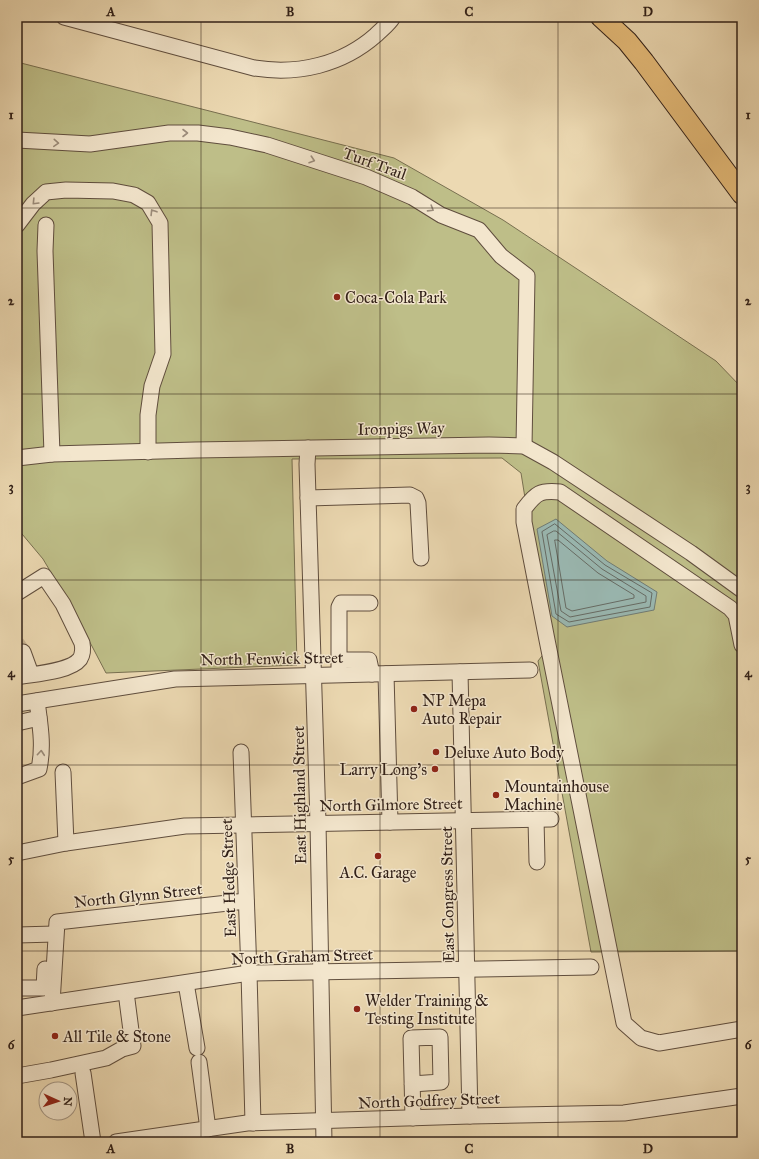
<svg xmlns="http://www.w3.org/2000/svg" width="759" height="1159" viewBox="0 0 759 1159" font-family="'IM FELL Great Primer',serif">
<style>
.green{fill:#bebe88;stroke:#786f50}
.water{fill:#9ab9b3;stroke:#707c75}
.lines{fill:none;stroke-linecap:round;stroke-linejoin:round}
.shore{stroke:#666c66;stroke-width:1}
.minor-tunnel{stroke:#c7b493;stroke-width:15;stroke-dasharray:15 8;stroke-linecap:butt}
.minor-casing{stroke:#604e3e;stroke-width:17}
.major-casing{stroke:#312018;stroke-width:22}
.minor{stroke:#f3e6cd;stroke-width:15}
.major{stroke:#e6bc79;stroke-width:20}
.oneway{stroke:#9c8d7c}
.grid{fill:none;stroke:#312018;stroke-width:1;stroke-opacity:0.55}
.poi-dot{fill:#8f2418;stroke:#f3e6cd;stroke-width:1.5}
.labels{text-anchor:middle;stroke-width:3;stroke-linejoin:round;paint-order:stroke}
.street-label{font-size:16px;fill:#312018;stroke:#f3e6cd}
.poi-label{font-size:16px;fill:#312018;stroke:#f3e6cd;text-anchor:start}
.neatline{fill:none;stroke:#312018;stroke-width:1.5}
.grid-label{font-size:13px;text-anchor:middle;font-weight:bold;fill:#312018}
</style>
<rect width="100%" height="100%" fill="#ecd9b2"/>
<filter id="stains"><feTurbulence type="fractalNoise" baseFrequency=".005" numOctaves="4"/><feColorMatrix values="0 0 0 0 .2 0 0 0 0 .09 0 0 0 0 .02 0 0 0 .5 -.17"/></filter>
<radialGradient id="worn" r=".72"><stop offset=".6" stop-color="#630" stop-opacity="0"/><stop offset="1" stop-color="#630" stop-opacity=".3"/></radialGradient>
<!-- green -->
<path class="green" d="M 17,62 L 394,158 L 503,220 L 716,361 L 742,388 L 742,951 L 591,952 L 538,661 L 549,647 L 521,473 L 502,458 L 292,459 L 297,665 L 106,673 L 72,608 L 43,559 L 17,528 Z"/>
<!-- water -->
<path class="water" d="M 556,519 L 607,561 L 657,592 L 654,610 L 567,627 L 552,616 L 537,529 Z"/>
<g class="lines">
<!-- shore -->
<g class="shore">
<path d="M 555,524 L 605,565 L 652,593 L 650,607 L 569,622 L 556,614 L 542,532 Z"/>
<path d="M 554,531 L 556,531 L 602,569 L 646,596 L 646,602 L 570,617 L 561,611 L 547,535 Z"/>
<path d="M 555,540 L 558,540 L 598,573 L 634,595 L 634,598 L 572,611 L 566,608 L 555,542 Z"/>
</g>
<!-- minor-tunnel -->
<path class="minor-tunnel" d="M 17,643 L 23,652"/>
<defs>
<g id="minor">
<path d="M 64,17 L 254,68 C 298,75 342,65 376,35 C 382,29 389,24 393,17"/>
<path d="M 17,140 L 90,144 L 169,133 L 198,133 L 230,137 L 267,145 L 366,177 L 412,197 L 441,215 L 479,230 L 501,256 L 527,276 L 524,446"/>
<path d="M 17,225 L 33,204 L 46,192 L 66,190 L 113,191 L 134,195 L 148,203 L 160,223 L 163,354 L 152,386 L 148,415 L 148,452"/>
<path d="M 46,225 L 45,251 L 52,454"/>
<path d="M 308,448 L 307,464 L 318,823 L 324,1142"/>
<path d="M 17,458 L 52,454 L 195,450 L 489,445 L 524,446 L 553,462 L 691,553 L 742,590"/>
<path d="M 308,498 L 410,495 L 416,498 L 418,503 L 421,558"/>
<path d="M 17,593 L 44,576 L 63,604 L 82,643 C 83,648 83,654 80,659 C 70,672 33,674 17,677"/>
<path d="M 742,645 L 736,615 L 730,608 L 560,492 C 540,490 536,493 524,509 L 524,522 L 547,640 L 624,1023 L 641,1038 L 659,1043 L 742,1029"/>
<path d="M 23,652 L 31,674"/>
<path d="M 339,660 L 339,607 L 341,603 L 370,603"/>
<path d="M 339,669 L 339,660 L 369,660 L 372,674"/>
<path d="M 460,672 L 470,1116"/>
<path d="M 386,674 L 390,822"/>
<path d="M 17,704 L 175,679 L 530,670"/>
<path d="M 17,723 L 39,718"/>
<path d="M 241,752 L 249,973 L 253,1123"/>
<path d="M 63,772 L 66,843"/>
<path d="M 17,777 L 39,769 C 44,745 40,725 37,701"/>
<path d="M 536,819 L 537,862"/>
<path d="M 17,853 L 66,843 L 185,826 L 551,819"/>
<path d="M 17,935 L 55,934"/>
<path d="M 186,983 L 197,1048"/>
<path d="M 17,988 L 44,988 L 45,969"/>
<path d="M 52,1003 L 57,922 L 246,901"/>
<path d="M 17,1008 L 249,973 L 591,967"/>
<path d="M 199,1062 L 208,1129"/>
<path d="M 83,1073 L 93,1142"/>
<path d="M 17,1076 L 51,1070 L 106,1058 L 122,1049 L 133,1046 L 126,992"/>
<path d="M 412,1084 L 441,1082 L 440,1037 L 411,1038 L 413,1118"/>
<path d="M 116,1142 L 247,1123 L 470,1116 L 624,1113 L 742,1096"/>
</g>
<path id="major" d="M 601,17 L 627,41 L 644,62 L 742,194"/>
</defs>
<!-- minor casing -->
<use href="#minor" class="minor-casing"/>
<!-- major casing -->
<use href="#major" class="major-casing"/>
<!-- minor -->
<use href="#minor" class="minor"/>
<!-- major -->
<use href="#major" class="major"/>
</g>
<!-- one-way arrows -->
<defs><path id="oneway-chevron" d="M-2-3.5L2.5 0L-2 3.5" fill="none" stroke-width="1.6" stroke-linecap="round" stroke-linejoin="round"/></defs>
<g class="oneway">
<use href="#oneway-chevron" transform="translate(185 133)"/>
<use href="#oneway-chevron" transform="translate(56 143) rotate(4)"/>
<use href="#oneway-chevron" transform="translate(312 160) rotate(18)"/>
<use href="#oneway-chevron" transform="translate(35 202) rotate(134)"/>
<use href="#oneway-chevron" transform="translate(431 209) rotate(32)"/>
<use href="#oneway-chevron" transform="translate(153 212) rotate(-122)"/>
<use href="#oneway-chevron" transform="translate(41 753) rotate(-85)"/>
</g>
<!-- grid -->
<path class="grid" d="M 201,17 L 201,1142M 380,17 L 380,1142M 558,17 L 558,1142M 17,208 L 742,208M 17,394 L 742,394M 17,580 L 742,580M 17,765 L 742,765M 17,951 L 742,951"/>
<!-- markers -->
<g class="poi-dot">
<circle cx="337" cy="297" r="4"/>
<circle cx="414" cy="709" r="4"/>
<circle cx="436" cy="752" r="4"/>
<circle cx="435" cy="769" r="4"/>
<circle cx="496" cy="795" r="4"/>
<circle cx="378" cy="856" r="4"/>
<circle cx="357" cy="1009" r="4"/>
<circle cx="55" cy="1036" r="4"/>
</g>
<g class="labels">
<!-- street labels -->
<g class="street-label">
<text transform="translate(375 163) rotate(20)" y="6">Turf Trail</text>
<text transform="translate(401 428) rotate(-1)" y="6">Ironpigs Way</text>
<text transform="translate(272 658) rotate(-1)" y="6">North Fenwick Street</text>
<text transform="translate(299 795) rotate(-91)" y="6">East Highland Street</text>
<text transform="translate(391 804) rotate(-1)" y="6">North Gilmore Street</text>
<text transform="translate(228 878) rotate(-92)" y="6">East Hedge Street</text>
<text transform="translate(447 894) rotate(-91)" y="6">East Congress Street</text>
<text transform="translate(138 895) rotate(-6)" y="6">North Glynn Street</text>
<text transform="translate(302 956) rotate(-2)" y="6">North Graham Street</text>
<text transform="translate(429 1100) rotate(-2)" y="6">North Godfrey Street</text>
</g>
<!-- poi labels -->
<g class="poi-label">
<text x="345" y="303">Coca-Cola Park</text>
<text x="422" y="706">NP Mepa<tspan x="422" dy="18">Auto Repair</tspan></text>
<text x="444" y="758">Deluxe Auto Body</text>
<text x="427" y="775" text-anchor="end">Larry Long's</text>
<text x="504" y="792">Mountainhouse<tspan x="504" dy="18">Machine</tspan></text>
<text x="378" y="878" text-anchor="middle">A.C. Garage</text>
<text x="365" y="1006">Welder Training &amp;<tspan x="365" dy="18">Testing Institute</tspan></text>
<text x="63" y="1042">All Tile &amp; Stone</text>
</g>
</g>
<!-- margin -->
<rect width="759" height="1159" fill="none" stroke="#ecd9b2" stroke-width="44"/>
<!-- north arrow -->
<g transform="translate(58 1101) rotate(93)"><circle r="19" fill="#f3e6cd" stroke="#a59785"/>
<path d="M0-3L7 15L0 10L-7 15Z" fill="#8f2418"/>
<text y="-6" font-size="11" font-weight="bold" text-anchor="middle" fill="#312018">N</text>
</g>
<rect x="22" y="22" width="715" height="1115" class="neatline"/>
<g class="grid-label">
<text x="111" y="16">A</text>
<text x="290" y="16">B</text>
<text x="469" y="16">C</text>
<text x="648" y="16">D</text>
<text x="11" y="119">1</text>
<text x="748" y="119">1</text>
<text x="11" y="305">2</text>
<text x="748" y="305">2</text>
<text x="11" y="491">3</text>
<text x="748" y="491">3</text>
<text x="11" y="677">4</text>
<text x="748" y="677">4</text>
<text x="11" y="863">5</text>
<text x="748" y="863">5</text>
<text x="11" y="1049">6</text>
<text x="748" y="1049">6</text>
<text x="111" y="1153">A</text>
<text x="290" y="1153">B</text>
<text x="469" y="1153">C</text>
<text x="648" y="1153">D</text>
</g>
<rect width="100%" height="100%" filter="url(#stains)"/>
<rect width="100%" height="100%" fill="url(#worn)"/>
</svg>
